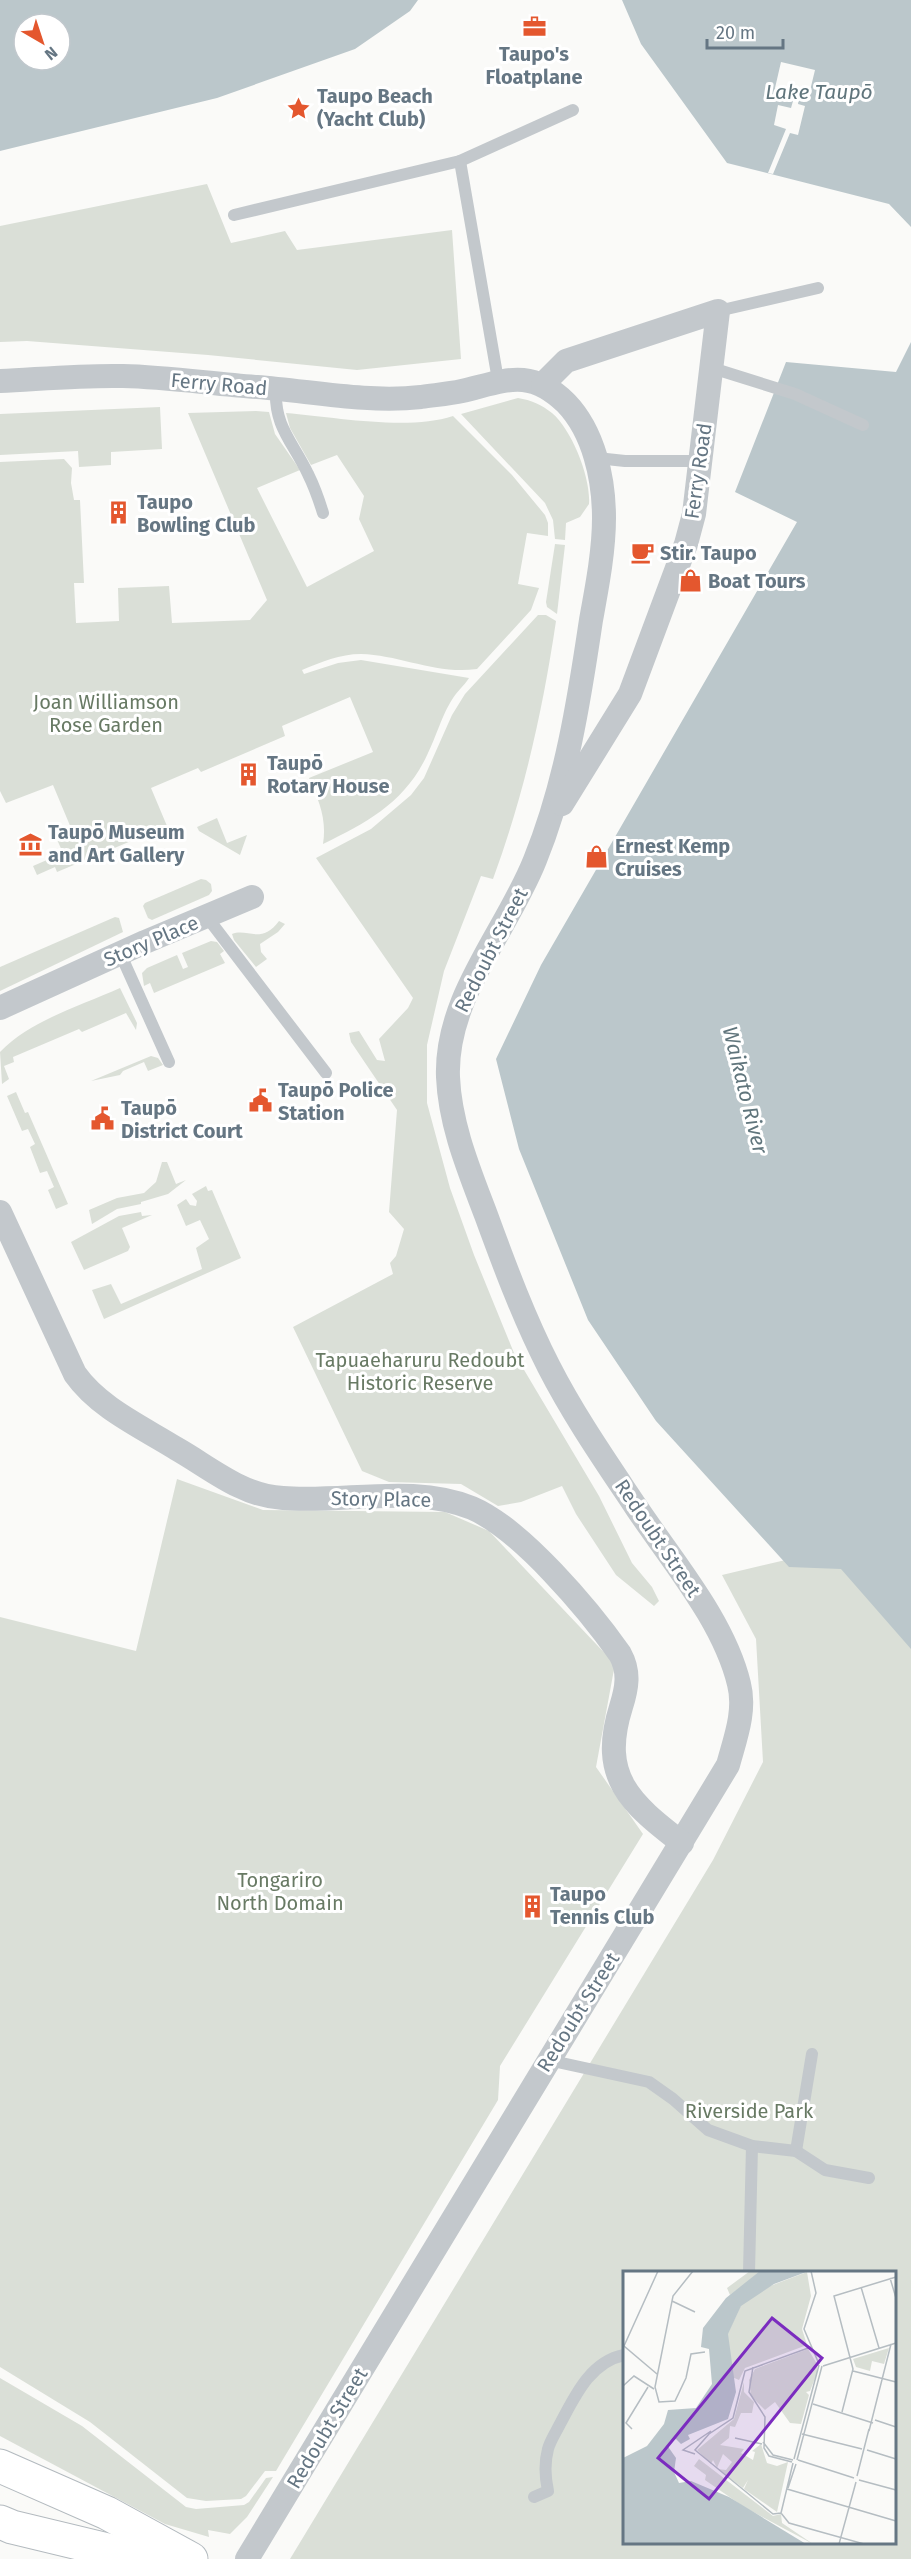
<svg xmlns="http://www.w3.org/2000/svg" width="911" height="2559" viewBox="0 0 911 2559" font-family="'Fira Sans',sans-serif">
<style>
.green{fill:#dadfd7;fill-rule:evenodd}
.water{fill:#bbc7cb;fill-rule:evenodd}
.pier{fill:#fafaf8}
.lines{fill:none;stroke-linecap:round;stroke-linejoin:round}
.secondary-casing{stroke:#b3babf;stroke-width:35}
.service{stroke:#c3c8cc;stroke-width:12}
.minor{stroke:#c3c8cc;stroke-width:24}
.secondary{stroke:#fff;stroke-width:33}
.labels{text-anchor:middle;stroke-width:6;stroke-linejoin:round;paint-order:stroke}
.poi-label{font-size:20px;font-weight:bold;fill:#657683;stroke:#fff;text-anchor:start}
.street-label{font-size:20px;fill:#657683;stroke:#fff}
.park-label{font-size:20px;fill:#687a64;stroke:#fff}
.water-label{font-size:21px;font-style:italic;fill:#60757c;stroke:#fff}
.inset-road{fill:none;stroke:#b5bdc2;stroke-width:1.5}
.view{fill:#7b2cbf;fill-opacity:0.15;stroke:#7b2cbf;stroke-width:3}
.inset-edge{fill:none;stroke:#657683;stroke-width:3}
</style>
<rect width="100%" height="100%" fill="#fafaf8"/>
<!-- green -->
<g class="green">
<path d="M 207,184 L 231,243 L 285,231 L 297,250 L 452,230 L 461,359 L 357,370 L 208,355 L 27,341 L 0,342 L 0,226 Z"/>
<path d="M 518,398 C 531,400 542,405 552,413 C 572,430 591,478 589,504 L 580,517 L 566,523 L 565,540 L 555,539 L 553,520 L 545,503 L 461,414 Z"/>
<path d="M 160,407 L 162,449 L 111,452 L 111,465 L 79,467 L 78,451 L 0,455 L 0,414 Z"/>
<path d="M 256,411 L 269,412 L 275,434 L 300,470 L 257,488 L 307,587 L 374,551 L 359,519 L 364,496 L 337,455 L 311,465 L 290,428 L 286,413 C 335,417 408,431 453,416 L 512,475 L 545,515 L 548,523 L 548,536 L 527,533 L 518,584 L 539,588 L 531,610 L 477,669 C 437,675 400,655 361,654 C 340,654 321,662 302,670 L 304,674 L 338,663 L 361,660 L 469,678 C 464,686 455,693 450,703 C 441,718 436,737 428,753 C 406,802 368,822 323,844 C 327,819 319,801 309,778 L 373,752 L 350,697 L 282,726 L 285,736 L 201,772 L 198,768 L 151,788 L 167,826 L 57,872 L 55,867 L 37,875 L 33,866 L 63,853 L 55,835 L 71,828 L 53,785 L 6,803 L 0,791 L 0,462 L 64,459 L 72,468 L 71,483 L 74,500 L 80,500 L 84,583 L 74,583 L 76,623 L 119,621 L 118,588 L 169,586 L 172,623 L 250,620 L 267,600 L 188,413 Z"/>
<path d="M 555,544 L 565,545 L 557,614 L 547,607 L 546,602 Z"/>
<path d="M 538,615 L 546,615 L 556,621 C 543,709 524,795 493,879 L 481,876 L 444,971 L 427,1045 L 427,1103 L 450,1188 L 474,1255 L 514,1353 L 599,1496 L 632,1563 L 652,1587 L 659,1601 L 654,1606 L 616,1575 L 576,1514 L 562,1486 L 521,1502 L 498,1506 L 461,1484 L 389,1482 L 362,1471 L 293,1327 L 393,1274 L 390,1263 L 396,1256 L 404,1229 L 389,1212 L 397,1110 L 351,1042 L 349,1033 L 359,1031 L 377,1060 L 385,1061 L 379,1039 L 408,1008 L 413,998 L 316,858 L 371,829 L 411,795 L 424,778 L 452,715 L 465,694 Z"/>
<path d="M 217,818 L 227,843 L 247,835 L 240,855 L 199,831 L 197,827 Z"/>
<path d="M 201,879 L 206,880 L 211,884 L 212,891 L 209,895 L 152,920 L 148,918 L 143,906 L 145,903 Z"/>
<path d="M 115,917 L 119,918 L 123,932 L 0,991 L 0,967 Z"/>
<path d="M 279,921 L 285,924 L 278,932 L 260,944 L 261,952 L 267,959 L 256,967 L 234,940 L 232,934 C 248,928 261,945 279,921 Z"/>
<path d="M 211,941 L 217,942 L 224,951 L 220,954 L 225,963 L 154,993 L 150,983 L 144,986 L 142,973 L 147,968 L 177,955 L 183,969 L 188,967 L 182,953 Z"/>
<path d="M 120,988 L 137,1023 L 136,1030 L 126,1013 L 82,1032 L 79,1029 L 13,1057 L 14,1062 L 4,1066 L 9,1079 L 2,1084 L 0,1052 C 31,1020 80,1006 120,988 Z"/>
<path d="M 151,1056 L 158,1058 L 163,1065 L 148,1071 L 144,1062 L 123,1071 L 120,1075 L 91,1081 Z"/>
<path d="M 16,1092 L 25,1113 L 28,1112 L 68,1204 L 56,1209 L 48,1190 L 54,1187 L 47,1171 L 40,1173 L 30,1147 L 35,1144 L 28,1129 L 22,1131 L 7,1096 Z"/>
<path d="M 162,1162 L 167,1162 L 176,1184 L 186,1180 L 168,1194 L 141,1202 L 141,1204 L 117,1209 L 92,1224 L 89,1210 L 117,1198 L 144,1193 L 156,1182 Z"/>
<path d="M 206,1186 L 208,1191 L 212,1190 L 241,1258 L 104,1319 L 92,1290 L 111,1284 L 121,1304 L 202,1269 L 196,1248 L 209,1239 L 200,1220 L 186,1226 L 177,1205 L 186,1199 L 190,1205 L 196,1206 L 197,1201 L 192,1194 Z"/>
<path d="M 141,1212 L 142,1216 L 152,1215 L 122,1228 L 130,1247 L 128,1251 L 84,1270 L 71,1242 L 119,1216 Z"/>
<path d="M 177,1479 L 263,1510 L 445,1512 L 489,1531 L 615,1664 L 596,1767 L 643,1834 L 500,2066 L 498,2100 L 276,2471 L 265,2471 L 246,2496 L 241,2499 L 206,2501 L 187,2498 L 90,2422 L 0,2367 L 0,1617 L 136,1651 Z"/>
<path d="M 824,1551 L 911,1636 L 911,2559 L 290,2559 L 713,1860 L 763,1762 L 756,1639 L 722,1575 ZM 624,2272 L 894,2272 L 894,2542 L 624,2542 Z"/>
<path d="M 0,2378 L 82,2426 L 186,2507 L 196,2509 L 244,2505 L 249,2502 L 266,2478 L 273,2477 L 247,2517 L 230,2534 L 208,2530 L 209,2537 L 165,2524 L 0,2436 Z"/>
</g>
<!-- water -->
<g class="water">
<path d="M 0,0 L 418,0 L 410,11 L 355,49 L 217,98 L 0,151 ZM 24,24 L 60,24 L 60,60 L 24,60 Z"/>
<path d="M 622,0 L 911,0 L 911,227 L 889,204 L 727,163 L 641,44 Z"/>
<path d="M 911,342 L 911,1649 L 841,1569 L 789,1567 L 656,1421 L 588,1320 L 519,1149 L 496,1059 L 541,965 L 797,522 L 735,492 L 786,362 L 896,372 Z"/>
</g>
<!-- pier -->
<path class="pier" d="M 781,62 L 815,70 L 808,99 L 799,97 L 798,104 L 805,106 L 798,135 L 790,133 L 773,174 L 768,173 L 786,129 L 774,125 L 778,105 L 791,108 L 795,94 L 775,88 Z"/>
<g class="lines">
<defs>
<g id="secondary">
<path d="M 0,2466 L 107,2513 L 191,2559"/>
<path d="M 0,2522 L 12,2527 L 145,2559"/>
</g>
</defs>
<!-- secondary casing -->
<use href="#secondary" class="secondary-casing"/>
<!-- service -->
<g class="service">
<path d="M 460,161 L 573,110"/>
<path d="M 234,215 L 460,161 L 498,380"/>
<path d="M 718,311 L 818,288"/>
<path d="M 712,368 L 795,394 L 863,425"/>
<path d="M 276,389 C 274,427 293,442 308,474 C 314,486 319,500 323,513"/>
<path d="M 597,458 L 625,461 L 701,461"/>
<path d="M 207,917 L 326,1073"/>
<path d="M 120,953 L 169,1062"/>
<path d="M 548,2060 L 649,2082 L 673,2099 L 708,2130 L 752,2146 L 796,2151 L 825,2170 L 869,2178"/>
<path d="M 796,2151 L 812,2054"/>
<path d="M 749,2272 L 752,2146"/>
<path d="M 534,2497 L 548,2491 C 545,2477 544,2464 548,2449 C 550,2441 556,2432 560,2424 C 575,2396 590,2362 624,2355"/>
</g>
<!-- minor -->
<g class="minor">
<path d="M 0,381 C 41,379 83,375 123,376 C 168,377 213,384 257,387 C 310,391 367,403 421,397 C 434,395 449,394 462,391 C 505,381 529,367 566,403 C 594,432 604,479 604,518 C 604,551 597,587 591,620 C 579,701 566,784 535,860 C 507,931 445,997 448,1077 C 450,1125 469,1170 486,1215 C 505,1267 524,1318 549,1367 C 574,1416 606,1462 636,1507 C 672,1561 724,1621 739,1684 C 746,1711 735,1739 728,1765 L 247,2559"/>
<path d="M 543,384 L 566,361 L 718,311 L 694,514 L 686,544 L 630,694 L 562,804"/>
<path d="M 0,1008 L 145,942 L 252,897"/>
<path d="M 0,1212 L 75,1374 C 99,1408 142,1427 177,1449 C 198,1461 218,1476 239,1486 C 253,1493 268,1497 283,1498 C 345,1503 413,1484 472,1508 C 521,1529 589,1610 620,1654 C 630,1672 627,1688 621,1707 C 599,1777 630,1803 682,1843"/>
</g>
<!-- secondary -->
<use href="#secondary" class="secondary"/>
</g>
<!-- icons -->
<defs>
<symbol id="office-bare" viewBox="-9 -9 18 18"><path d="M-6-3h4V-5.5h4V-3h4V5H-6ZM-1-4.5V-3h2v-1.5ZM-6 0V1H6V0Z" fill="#e4572e" stroke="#fff" stroke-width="2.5" paint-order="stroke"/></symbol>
<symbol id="sight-bare" viewBox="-9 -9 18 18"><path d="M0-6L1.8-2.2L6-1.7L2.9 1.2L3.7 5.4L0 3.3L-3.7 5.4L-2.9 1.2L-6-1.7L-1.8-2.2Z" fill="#e4572e" stroke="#fff" stroke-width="2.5" paint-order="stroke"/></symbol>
<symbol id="building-bare" viewBox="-9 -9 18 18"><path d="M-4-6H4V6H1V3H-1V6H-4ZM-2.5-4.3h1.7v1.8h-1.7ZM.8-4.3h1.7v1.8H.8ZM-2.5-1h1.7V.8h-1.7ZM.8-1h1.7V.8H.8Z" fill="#e4572e" stroke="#fff" stroke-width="2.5" paint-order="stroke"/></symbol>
<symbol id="cafe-bare" viewBox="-9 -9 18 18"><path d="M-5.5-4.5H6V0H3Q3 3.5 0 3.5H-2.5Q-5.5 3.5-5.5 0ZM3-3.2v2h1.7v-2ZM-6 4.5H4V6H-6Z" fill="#e4572e" stroke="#fff" stroke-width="2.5" paint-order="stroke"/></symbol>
<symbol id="shop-bare" viewBox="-9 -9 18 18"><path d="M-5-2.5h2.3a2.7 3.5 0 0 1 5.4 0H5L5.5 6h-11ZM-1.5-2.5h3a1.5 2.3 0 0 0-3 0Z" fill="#e4572e" stroke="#fff" stroke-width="2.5" paint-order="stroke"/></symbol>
<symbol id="museum-bare" viewBox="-9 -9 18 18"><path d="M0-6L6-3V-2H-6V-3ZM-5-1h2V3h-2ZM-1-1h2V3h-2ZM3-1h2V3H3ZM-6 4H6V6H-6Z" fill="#e4572e" stroke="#fff" stroke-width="2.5" paint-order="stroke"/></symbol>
<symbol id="civic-bare" viewBox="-9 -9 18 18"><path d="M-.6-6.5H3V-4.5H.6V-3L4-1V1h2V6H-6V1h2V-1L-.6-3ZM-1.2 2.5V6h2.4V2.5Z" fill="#e4572e" stroke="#fff" stroke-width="2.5" paint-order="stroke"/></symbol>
</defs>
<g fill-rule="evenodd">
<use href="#office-bare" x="518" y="10" width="33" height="33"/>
<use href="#sight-bare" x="282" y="92" width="33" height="33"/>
<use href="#building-bare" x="102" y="496" width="33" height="33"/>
<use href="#cafe-bare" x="626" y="536" width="33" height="33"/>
<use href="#shop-bare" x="674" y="564" width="33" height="33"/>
<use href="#building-bare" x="232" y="758" width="33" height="33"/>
<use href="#museum-bare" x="14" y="828" width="33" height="33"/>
<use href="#shop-bare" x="580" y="840" width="33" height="33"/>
<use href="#civic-bare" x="244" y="1084" width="33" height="33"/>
<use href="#civic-bare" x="86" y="1102" width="33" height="33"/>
<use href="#building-bare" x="516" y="1890" width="33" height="33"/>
</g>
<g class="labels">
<!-- poi labels -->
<g class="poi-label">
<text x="534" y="61" text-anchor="middle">Taupo's<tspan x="534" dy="23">Floatplane</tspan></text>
<text x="317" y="103">Taupo Beach<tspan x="317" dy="23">(Yacht Club)</tspan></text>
<text x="137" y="509">Taupo<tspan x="137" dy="23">Bowling Club</tspan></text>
<text x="660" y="560">Stir. Taupo</text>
<text x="708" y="588">Boat Tours</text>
<text x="267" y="770">Taupō<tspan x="267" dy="23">Rotary House</tspan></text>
<text x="48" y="839">Taupō Museum<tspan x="48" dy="23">and Art Gallery</tspan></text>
<text x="615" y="853">Ernest Kemp<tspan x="615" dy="23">Cruises</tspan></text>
<text x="278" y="1097">Taupō Police<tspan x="278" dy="23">Station</tspan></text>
<text x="121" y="1115">Taupō<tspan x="121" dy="23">District Court</tspan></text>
<text x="550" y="1901">Taupo<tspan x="550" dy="23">Tennis Club</tspan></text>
</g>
<!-- street labels -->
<g class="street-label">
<text transform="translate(219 384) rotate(5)" y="7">Ferry Road</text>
<text transform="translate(698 471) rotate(-82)" y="7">Ferry Road</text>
<text transform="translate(151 941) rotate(-23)" y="7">Story Place</text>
<text transform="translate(491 950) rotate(-63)" y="7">Redoubt Street</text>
<text transform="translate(381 1499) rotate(1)" y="7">Story Place</text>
<text transform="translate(658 1538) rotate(56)" y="7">Redoubt Street</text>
<text transform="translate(578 2012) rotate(-58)" y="7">Redoubt Street</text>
<text transform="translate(327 2428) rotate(-59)" y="7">Redoubt Street</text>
</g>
<!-- park labels -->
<g class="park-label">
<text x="106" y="709">Joan Williamson<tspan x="106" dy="23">Rose Garden</tspan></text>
<text x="420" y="1367">Tapuaeharuru Redoubt<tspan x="420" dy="23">Historic Reserve</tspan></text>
<text x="280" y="1887">Tongariro<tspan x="280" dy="23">North Domain</tspan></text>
<text x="749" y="2118">Riverside Park</text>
</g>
<!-- water labels -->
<g class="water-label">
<text x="819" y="99">Lake Taupō</text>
<text transform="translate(745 1090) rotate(76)" y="7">Waikato River</text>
</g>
</g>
<!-- overview -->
<g transform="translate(623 2271)">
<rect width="273" height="273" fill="#fafaf8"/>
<path d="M 127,0 L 139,0 L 107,24 L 104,17 ZM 184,1 L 188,25 L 179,58 L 184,74 L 122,97 L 116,109 L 109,106 L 104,64 L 119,32 L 147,15 ZM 266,77 L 261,93 L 249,90 L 247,100 L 233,96 L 230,88 ZM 185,78 L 194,93 L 194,102 L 187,120 L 183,121 L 186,124 L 178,153 L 167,152 L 152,131 L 142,139 L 128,125 L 126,109 L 132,98 ZM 121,111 L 121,121 L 131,131 L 129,142 L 118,142 L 112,156 L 107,155 L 106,167 L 97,174 L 121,178 L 118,182 L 130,189 L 132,181 L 129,180 L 138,173 L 144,192 L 154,195 L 165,191 L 154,241 L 121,218 L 125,209 L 120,217 L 95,198 L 103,199 L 109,191 L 100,183 L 94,197 L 90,189 L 88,193 L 74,179 L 111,148 ZM 76,188 L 150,245 L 158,243 L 159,252 L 190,273 L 121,236 L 82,209 L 83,204 L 71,195 Z" fill="#dadfd7"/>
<path d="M 137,0 L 186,0 L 151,13 L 118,35 L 105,63 L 113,121 L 105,148 L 65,164 L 67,168 L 58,173 L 53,168 L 46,171 L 46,177 L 53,187 L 51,201 L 56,212 L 68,210 L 106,226 L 183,273 L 0,273 L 0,187 L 24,175 L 41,153 L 45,139 L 73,137 L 89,113 L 86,78 L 78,76 L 80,57 L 103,27 Z" fill="#bbc7cb"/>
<path class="inset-road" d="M 70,0 L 50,25 L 32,116 L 36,131 L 52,130 L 63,107 L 68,83 L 82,81M 188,0 L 193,22 L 181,58 L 196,93M 267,7 L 273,27M 238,16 L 256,77M 49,30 L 72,41M 200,95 L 273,72M 130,96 L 126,121 L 142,146 L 141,177 L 146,185 L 169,191M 230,100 L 273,111M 34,103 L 1,75 L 35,0M 0,115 L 11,105 L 31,118M 190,133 L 250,152M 219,141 L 230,98 L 211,25 L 273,6M 252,149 L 273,156M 9,158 L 3,152 L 25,116M 246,160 L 268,73M 179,163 L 239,178M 112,167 L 139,173M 140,171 L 150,184 L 170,189M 244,179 L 273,188M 72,183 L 60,179 L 88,160M 171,188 L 196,94M 174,189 L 199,95M 175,189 L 231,207M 234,205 L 246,158M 236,209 L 273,219M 165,217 L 173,193M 164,218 L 273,250M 158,242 L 150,243 L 72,179 L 86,163 L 110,147 L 122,100 L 188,76M 158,242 L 166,252 L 241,273M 158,242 L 170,192M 216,273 L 233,211"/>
<path class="view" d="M 149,47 L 199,87 L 86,228 L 35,187 Z"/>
<rect width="273" height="273" class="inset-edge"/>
</g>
<!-- north arrow -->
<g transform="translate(42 42) rotate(141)"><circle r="28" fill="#ffffff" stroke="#c1c8cd" stroke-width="1.5"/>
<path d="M0-4.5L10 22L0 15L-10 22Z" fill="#e4572e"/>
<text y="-9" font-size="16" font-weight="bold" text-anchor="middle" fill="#657683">N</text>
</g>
<!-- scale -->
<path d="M707 39v9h76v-9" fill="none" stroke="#657683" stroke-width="3"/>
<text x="716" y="39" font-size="18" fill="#657683" stroke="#ffffff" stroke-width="4.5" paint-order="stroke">20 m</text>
</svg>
